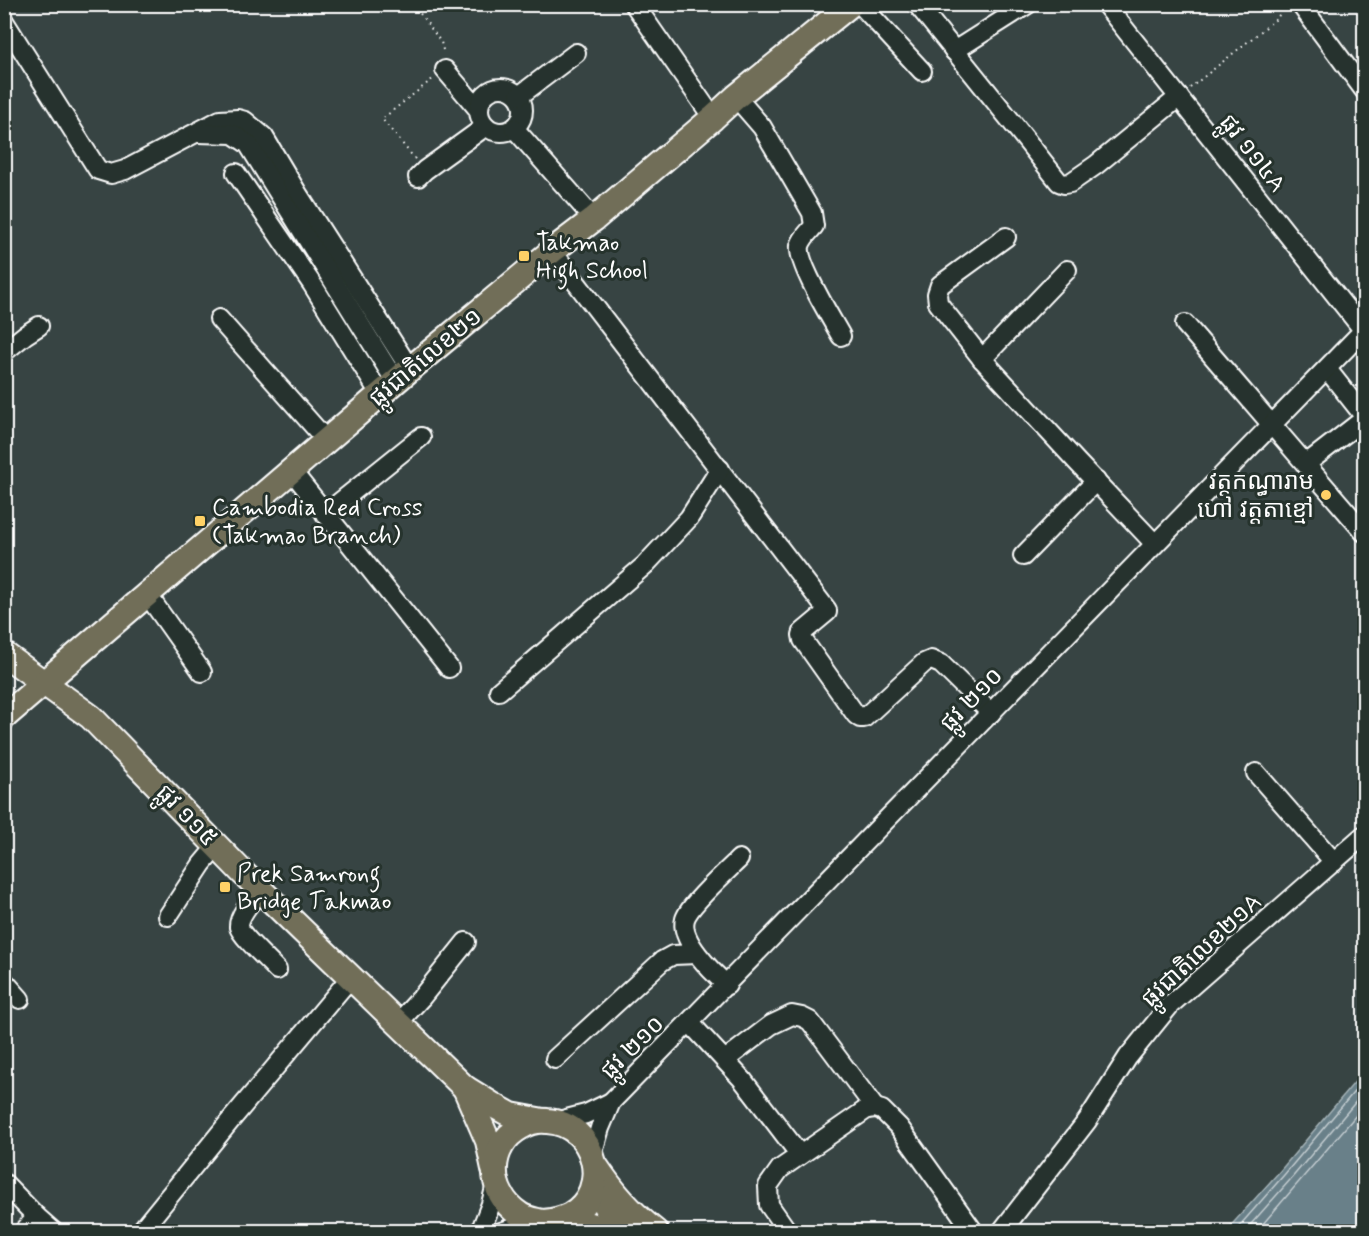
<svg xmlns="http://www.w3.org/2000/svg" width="1369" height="1236" viewBox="0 0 1369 1236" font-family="Mynerve,'Noto Sans Khmer',sans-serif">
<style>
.water{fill:#698089;stroke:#a5b3b8;stroke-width:1.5}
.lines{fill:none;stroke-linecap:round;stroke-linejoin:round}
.shore{stroke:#c3ccd0;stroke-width:1.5}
.minor-casing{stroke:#fff;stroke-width:22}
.major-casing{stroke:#fff;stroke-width:28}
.path{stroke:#fff;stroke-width:2;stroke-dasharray:1.5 4.5;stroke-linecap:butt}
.minor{stroke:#26332d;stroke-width:18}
.major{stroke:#716e59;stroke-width:24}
.poi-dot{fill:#ffd166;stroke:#26332d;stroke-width:2}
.labels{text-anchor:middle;stroke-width:6;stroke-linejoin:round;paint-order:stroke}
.street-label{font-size:24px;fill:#fff;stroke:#26332d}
.poi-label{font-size:24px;fill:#fff;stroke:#26332d;text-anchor:start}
</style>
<rect width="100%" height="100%" fill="#374443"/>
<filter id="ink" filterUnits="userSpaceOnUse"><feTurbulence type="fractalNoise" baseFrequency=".0167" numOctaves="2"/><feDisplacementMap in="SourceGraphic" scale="12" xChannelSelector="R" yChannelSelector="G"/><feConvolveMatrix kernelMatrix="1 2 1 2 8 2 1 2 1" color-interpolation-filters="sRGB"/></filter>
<g filter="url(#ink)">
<!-- water -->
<path class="water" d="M 1364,1071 L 1364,1231 L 1226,1231 L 1280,1171 Z"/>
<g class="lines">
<!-- shore -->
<g class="shore">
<path d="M 1234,1232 L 1284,1175 L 1364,1080"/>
<path d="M 1244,1232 L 1290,1180 L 1364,1092"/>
<path d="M 1256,1232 L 1364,1106"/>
</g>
<defs>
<g id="minor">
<path d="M 634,4 L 713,118"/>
<path d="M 860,4 L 922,71"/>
<path d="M 917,4 L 1011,121 L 1059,182 L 1064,184 L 1070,183 L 1096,165 L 1179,97"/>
<path d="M 1105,4 L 1364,331"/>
<path d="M 1300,4 L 1364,90"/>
<path d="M 4,21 L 98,170 L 111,174 L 125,170 L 220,120 L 238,119 L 245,121 L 264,137 L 298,194 L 410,369"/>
<path d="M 954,51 L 1028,4"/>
<path d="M 445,70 L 478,109"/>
<circle cx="501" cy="110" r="22"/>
<path d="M 519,96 L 576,53"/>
<path d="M 736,97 L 762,127 L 812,213 L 814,226 C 809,232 802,238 800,246 C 797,263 831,318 841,336"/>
<path d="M 514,128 L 594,219"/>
<path d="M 198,133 L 233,134 L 248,144 L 396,382"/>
<path d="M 236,173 L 312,284 L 380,394"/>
<path d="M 418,177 L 425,170 L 486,126"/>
<path d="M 1006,237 L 940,285 L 937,294 L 938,303 L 982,359 L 1078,463 L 1155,544"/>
<path d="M 552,251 L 827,610 L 827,612 L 803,632 L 802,635 L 803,640 L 856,715 L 860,718 L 864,718 L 924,663 L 931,660 L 941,664 L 991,713"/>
<path d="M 219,319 L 326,440"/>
<path d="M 1185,324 L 1364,532"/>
<path d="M 4,352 L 25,335 L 39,326"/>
<path d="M 982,359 L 1067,270"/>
<path d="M 1327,369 L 1364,416"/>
<path d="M 1306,464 L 1364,419"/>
<path d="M 291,470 L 449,668"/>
<path d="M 325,514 L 421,437"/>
<path d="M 1023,556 L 1096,481"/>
<path d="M 147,594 L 202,672"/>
<path d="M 499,691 L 645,565 L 689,518 L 720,469"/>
<path d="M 1256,773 L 1334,862"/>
<path d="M 261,890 C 254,898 238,915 239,927 C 241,936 270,962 277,970"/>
<path d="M 168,916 L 202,864 L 217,846"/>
<path d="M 4,981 L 20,999"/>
<path d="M 727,985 C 712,972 679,940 685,919 C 689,905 727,871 739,859"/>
<path d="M 398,1023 L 421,998 L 466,942"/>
<path d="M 690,1023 L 742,1079 L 800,1155"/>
<path d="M 555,1059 L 662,961 L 673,955 L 697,954"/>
<path d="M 725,1060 L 771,1025 L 792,1015 L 802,1017 L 810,1021 L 875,1108"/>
<path d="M 555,1122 L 586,1114 L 611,1102"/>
<path d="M 592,1155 L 600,1128 L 611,1102 L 1364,330"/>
<path d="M 4,1183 L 37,1217 L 54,1232"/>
<path d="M 23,1232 L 37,1217"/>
<path d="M 140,1232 L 230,1121 L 351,977"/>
<path d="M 480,1232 L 491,1204 L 496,1184"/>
<path d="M 501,1232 L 535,1221"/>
<path d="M 788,1232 L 769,1205 L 768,1186 L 780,1169 L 867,1109 L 875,1108 L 882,1110 L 899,1127 L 974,1232"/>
<path d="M 1001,1232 L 1087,1121 L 1128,1057 L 1170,1005 L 1364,835"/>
</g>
<g id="major">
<path d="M 4,654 L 91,717 L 244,874 L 465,1088 L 491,1104 L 511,1115 L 538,1120"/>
<path d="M 4,717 L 410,369 L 552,251 L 594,219 L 713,118 L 736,97 L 851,4"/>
<path d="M 465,1088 L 488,1141 L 494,1169"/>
<path d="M 595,1165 C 613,1192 630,1212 656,1232"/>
<path d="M 594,1183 C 602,1201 610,1217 624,1232"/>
<path d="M 559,1220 L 583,1223 L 614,1232"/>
<path d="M 543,1222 C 553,1221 561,1220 570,1215 C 613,1190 596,1124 547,1121 C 538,1120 529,1122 521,1127 C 486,1146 487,1193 519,1214 C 527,1220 537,1220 545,1223 C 554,1225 563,1229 572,1232"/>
</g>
</defs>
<!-- minor casing -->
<use href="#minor" class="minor-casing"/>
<!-- major casing -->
<use href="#major" class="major-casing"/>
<!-- path -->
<g class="path">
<path d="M 413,4 L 441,42 L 444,54"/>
<path d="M 1190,88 L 1275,20 L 1284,9"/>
<path d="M 415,159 L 382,119 L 434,78"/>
</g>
<!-- minor -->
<use href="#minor" class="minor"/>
<!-- major -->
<use href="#major" class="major"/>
</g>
</g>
<!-- markers -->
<g class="poi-dot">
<rect x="518" y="250" width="12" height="12" rx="3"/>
<circle cx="1326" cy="495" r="6"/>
<rect x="194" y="515" width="12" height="12" rx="3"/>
<rect x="219" y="881" width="12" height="12" rx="3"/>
</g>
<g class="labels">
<!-- street labels -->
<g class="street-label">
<text transform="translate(1253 153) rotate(52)" y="8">ផ្លូវ ១១៤A</text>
<text transform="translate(425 357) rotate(-40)" y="8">ផ្លូវជាតិលេខ២១</text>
<text transform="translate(971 699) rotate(-46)" y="8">ផ្លូវ ២១០</text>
<text transform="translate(187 815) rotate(46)" y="8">ផ្លូវ ១១៥</text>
<text transform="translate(1201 950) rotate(-43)" y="8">ផ្លូវជាតិលេខ២១A</text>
<text transform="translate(632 1047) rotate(-45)" y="8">ផ្លូវ ២១០</text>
</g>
<!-- poi labels -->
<g class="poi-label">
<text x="536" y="250">Takmao<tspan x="536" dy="28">High School</tspan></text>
<text x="1314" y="489" text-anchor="end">វត្តកណ្ធារាម<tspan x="1314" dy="28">ហៅ វត្តតាខ្មៅ</tspan></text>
<text x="212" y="515">Cambodia Red Cross<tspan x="212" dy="28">(Takmao Branch)</tspan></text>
<text x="237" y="881">Prek Samrong<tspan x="237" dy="28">Bridge Takmao</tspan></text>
</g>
</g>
<!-- margin -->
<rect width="1369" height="1236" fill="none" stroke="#26332d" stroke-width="24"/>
<rect x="12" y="12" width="1345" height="1212" fill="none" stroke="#fff" stroke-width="2" filter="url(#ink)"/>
</svg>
